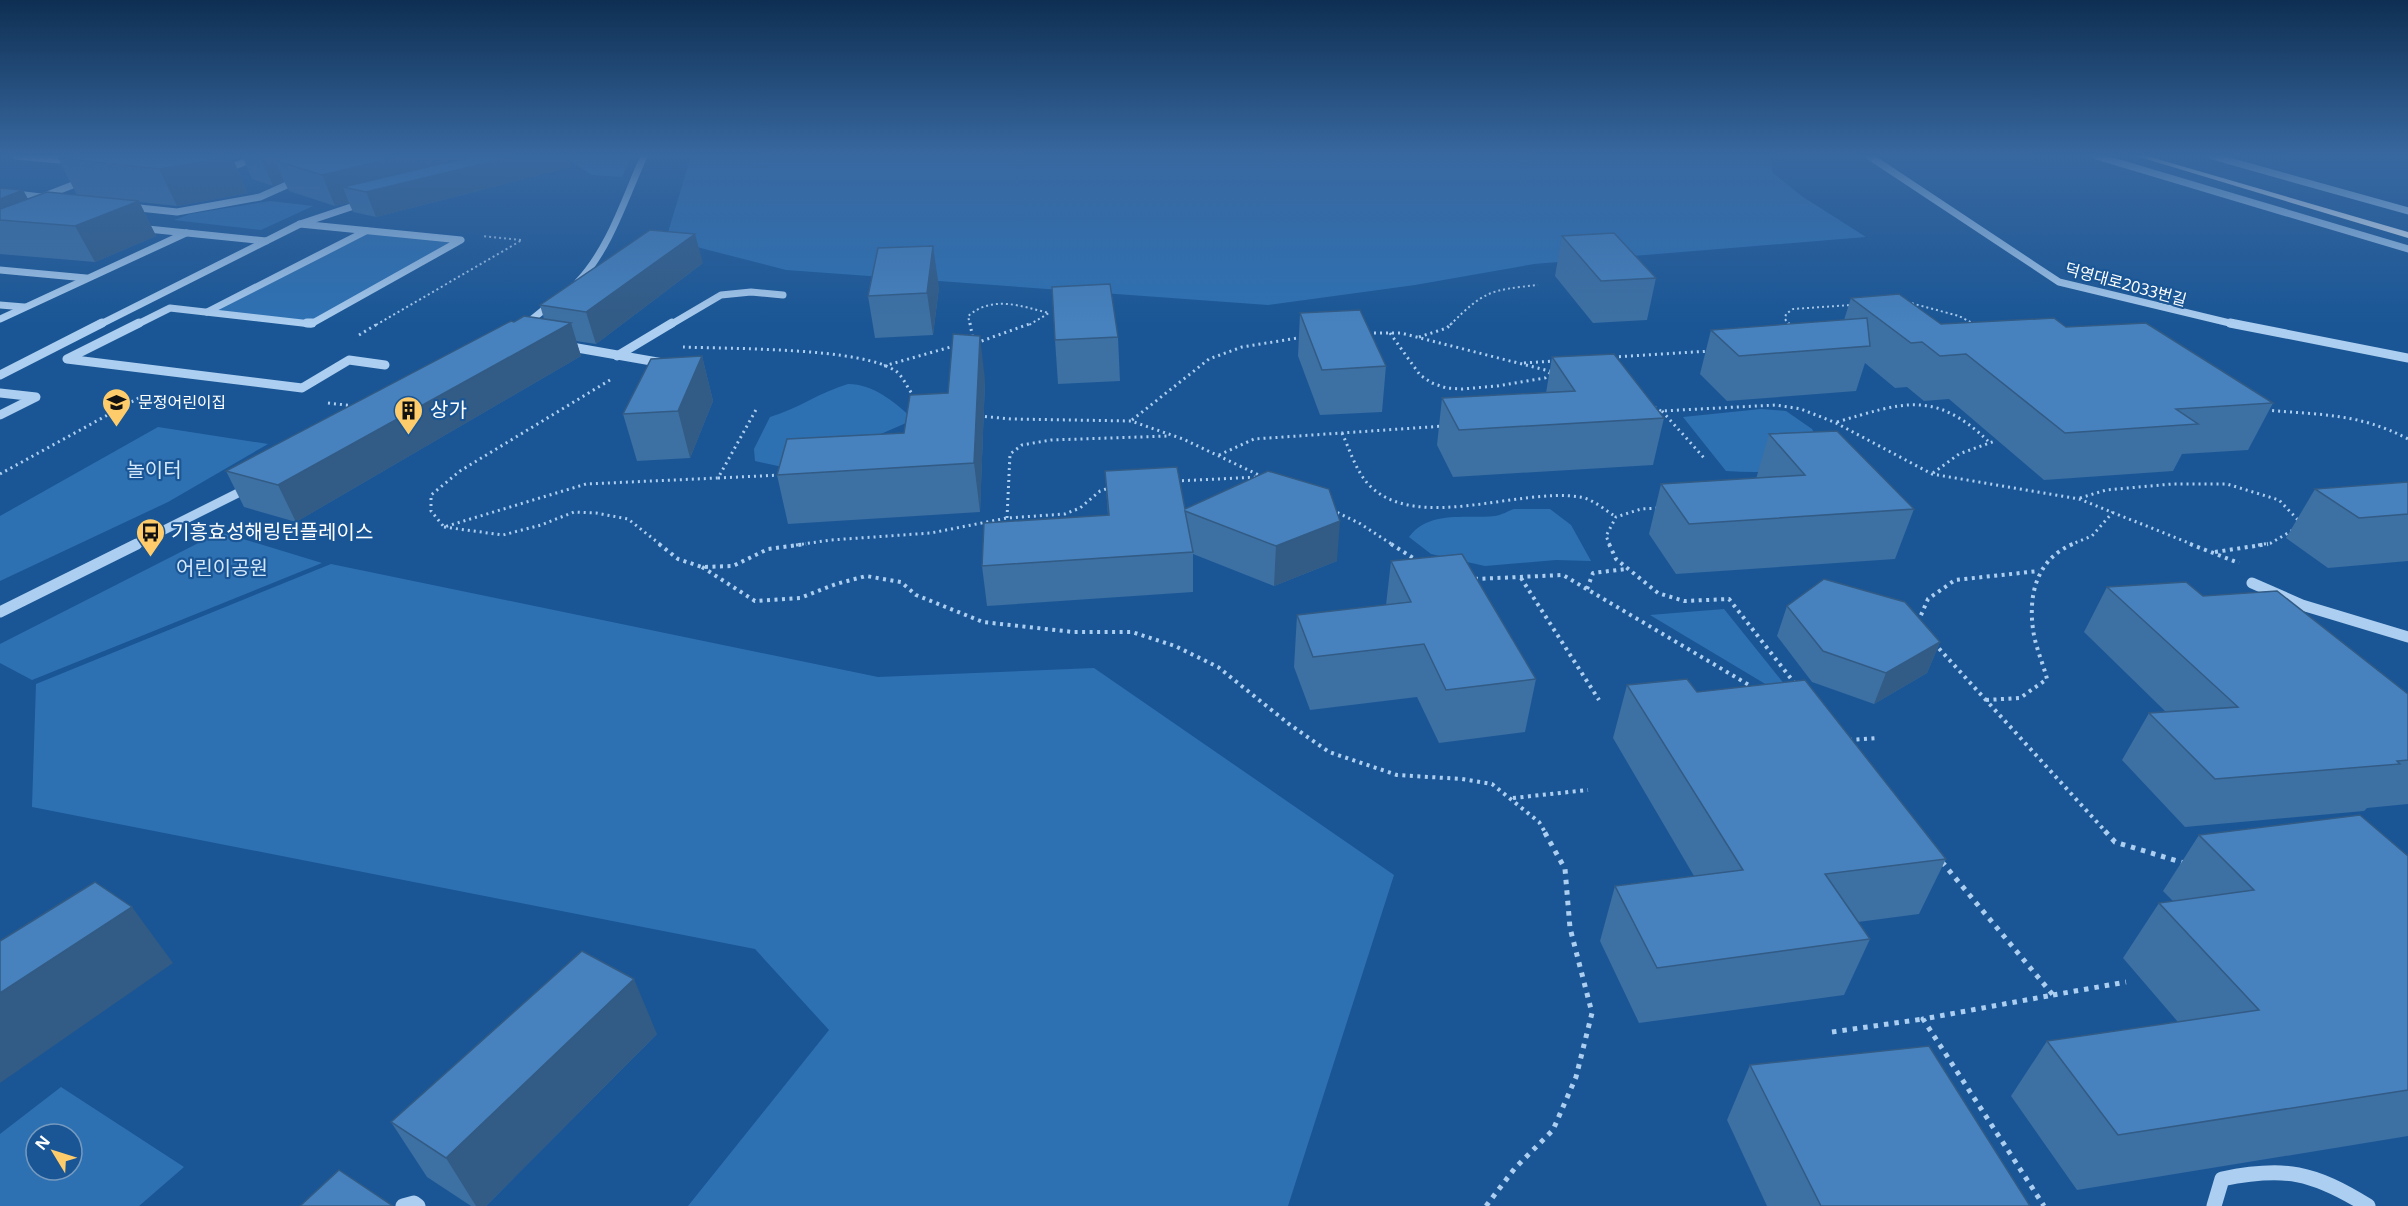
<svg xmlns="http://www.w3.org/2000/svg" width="2408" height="1206" viewBox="0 0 2408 1206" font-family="'Noto Sans','Noto Sans KR',sans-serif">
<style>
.green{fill:#2e71b3;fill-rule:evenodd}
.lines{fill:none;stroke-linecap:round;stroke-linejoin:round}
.path-far3{stroke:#accef0;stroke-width:2;stroke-dasharray:2 3;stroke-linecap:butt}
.path-far2{stroke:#accef0;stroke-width:3;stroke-dasharray:2 4;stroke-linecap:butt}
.path-far1{stroke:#accef0;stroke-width:4;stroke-dasharray:3 4.5;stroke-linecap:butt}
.path{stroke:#accef0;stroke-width:5;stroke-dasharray:4.5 6;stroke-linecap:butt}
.minor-far3{stroke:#accef0;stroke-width:7}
.minor-far2{stroke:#accef0;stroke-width:9}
.minor-far1{stroke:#accef0;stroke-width:11}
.minor{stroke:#accef0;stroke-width:15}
.major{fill:#f5f9ff;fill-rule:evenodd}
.wall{fill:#3d70a3}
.shaded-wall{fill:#325b85}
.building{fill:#4782be;stroke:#325b85;stroke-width:1.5}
.labels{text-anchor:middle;stroke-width:4.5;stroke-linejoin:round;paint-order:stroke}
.far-street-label{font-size:16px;fill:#fff;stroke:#1a5695}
.far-poi-label{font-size:16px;fill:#fff;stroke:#1a5695;text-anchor:start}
.poi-label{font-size:20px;fill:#fff;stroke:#1a5695;text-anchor:start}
.park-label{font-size:20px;fill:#d3e7fb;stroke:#1a5695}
</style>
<rect width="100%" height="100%" fill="#1a5695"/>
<!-- green -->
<g class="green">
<path d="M 570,156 L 632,156 L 622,177 L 592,175 L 564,157 Z"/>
<path d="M 691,156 L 1770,156 L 1773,173 L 1803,197 L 1866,237 L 1534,264 L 1415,285 L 1268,305 L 786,270 L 666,239 Z"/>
<path d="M 270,201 L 313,206 L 261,230 L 174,220 L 190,214 Z"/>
<path d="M 366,231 L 461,240 L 311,324 L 207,312 Z"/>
<path d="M 848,384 C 873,384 893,401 911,417 L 906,423 L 851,447 L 815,459 L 778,466 L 755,461 L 754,449 L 770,417 C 798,409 820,392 848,384 Z"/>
<path d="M 1761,409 L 1786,411 L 1812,429 L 1828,460 C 1797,473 1760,473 1726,471 L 1683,417 Z"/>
<path d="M 158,427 L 268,444 L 168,502 L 0,581 L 0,516 Z"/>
<path d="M 1514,509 L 1550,509 L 1571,525 L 1591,561 L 1556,560 L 1485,566 L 1431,554 L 1409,537 C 1429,510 1466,519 1495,516 C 1502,515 1508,511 1514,509 Z"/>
<path d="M 220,532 L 322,563 L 32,680 L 0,663 L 0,644 Z"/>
<path d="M 331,564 L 878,677 L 1094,668 L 1394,875 L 1288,1206 L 688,1206 L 829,1030 L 755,949 L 32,807 L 36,684 Z"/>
<path d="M 1724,609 L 1802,706 L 1650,615 Z"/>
<path d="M 61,1087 L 184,1167 L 139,1206 L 0,1206 L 0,1134 ZM 36,1134 L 72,1134 L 72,1170 L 36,1170 Z"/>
</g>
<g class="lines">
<!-- path-far3 -->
<g class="path-far3">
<path d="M 1907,302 L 1959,316 L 1976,325"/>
<path d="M 376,325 L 522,240 L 482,236"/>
<path d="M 970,325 L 968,316 C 993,295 1020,306 1049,313 L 1029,325"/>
<path d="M 1450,325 C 1484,291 1490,290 1538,285"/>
<path d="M 1789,325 L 1785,319 L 1786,314 L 1793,309 L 1851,305"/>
</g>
<!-- path-far2 -->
<g class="path-far2">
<path d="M 970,323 L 973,340"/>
<path d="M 1788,323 L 1791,327"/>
<path d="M 1973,323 L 1976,325"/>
<path d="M 1368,333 L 1401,333 L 1553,372"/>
<path d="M 1390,333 L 1420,375 L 1432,383 L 1446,388 L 1462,389 L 1497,386 L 1545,378 L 1552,371"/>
<path d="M 359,335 L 379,323"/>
<path d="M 1419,337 L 1447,328 L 1452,323"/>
<path d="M 976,343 L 1032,323"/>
<path d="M 683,347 C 728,349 865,347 897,372 C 905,379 908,391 916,398"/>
<path d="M 1613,357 L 1711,351"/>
<path d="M 1524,363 L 1555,361"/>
<path d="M 884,366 L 954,346"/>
<path d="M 610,380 L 460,471 L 431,495 L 431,511 L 444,527 L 586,484 L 718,478 L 757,408"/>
<path d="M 328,403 L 354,406"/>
<path d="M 1654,407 L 1661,411 L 1776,405 L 1801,409 L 1836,423 L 1932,474 L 2079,499 L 2194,545"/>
<path d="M 2266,410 C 2320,415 2359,413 2408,439"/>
<path d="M 1662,411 L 1705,459"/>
<path d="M 979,416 L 1011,419 L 1131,421 L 1183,439 L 1263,477"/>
<path d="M 1132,420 L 1209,359 L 1242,347 L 1304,337"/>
<path d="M 1837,422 C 1902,403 1934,389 1988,441"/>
<path d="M 1342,433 C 1350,450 1356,472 1370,486 C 1418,533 1519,487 1580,497 C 1593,499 1605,510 1616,517"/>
<path d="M 1219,455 L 1254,439 L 1444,426"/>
<path d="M 1933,473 L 1959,454 L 1995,441"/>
<path d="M 0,474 L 144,395"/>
<path d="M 718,478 L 781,475"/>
<path d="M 1176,481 L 1259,477"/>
<path d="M 2080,498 L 2106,490 L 2172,484 L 2227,484 L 2279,500 L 2299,521"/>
<path d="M 1332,510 L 1359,523 L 1393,545"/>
<path d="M 1007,518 L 1010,454 L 1022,445 L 1051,440 L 1169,436"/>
<path d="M 444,527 L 503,535 L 541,525 L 574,512 L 596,513 L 628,519 L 661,545"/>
<path d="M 796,545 L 831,540 L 931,533 L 1007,518 L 1065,514 L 1080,508 L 1100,491 L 1109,488"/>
<path d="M 1610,545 L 1606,536 L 1616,517 L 1641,509 L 1660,508"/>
<path d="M 2070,545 L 2092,536 L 2113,512"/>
<path d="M 2258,545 L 2271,543 L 2293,530"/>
</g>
<!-- path-far1 -->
<g class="path-far1">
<path d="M 659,544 L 678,559 L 702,567 L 733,566 L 768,549 L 806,544"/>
<path d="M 1391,544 L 1418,561"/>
<path d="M 1609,544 L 1616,559 L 1658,593 L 1684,601 L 1729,599 L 1796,685"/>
<path d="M 2190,544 L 2239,563"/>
<path d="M 2215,552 L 2268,544"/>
<path d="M 702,567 L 755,601 L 800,598 L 836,584 L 866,576 L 901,582 L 916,595 L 983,622 L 1073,632 L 1132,632 L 1175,646 L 1218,667 L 1289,724 L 1329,752 L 1397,775 L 1462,779 L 1492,784 L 1539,822 L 1545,832"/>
<path d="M 1521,578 L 1599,700"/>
<path d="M 1475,579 L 1563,575 L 1754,688"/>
<path d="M 1587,589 L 1593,573 L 1626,569"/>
<path d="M 1918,622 L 1928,599 L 1955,580 L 2039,571"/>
<path d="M 1934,643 L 2106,832"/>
<path d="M 1986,700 L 2020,698 L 2047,679 C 2043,663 2035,646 2033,629 C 2028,593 2038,558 2073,544"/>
<path d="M 1849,740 L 1877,738"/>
<path d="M 1513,798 L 1588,790"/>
</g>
<!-- path -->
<g class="path">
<path d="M 2105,831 L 2115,842 L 2184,863"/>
<path d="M 1942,862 L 2053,995 L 1923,1019 L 2044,1206"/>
<path d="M 2053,995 L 2126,982"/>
<path d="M 1832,1032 L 1923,1019"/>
<path d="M 1486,1206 L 1515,1168 L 1553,1130 L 1576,1077 L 1592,1013 L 1570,928 L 1565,869 L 1544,831"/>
</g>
<!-- minor-far3 -->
<g class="minor-far3">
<path d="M 16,156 L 59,160 L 70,156"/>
<path d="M 1869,156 L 2059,282 L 2238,325"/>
<path d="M 2096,156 L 2408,249"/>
<path d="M 2212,156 L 2408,211"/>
<path d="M 224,170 L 260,156"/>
<path d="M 0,192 L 49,198"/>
<path d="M 42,197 L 83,181"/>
<path d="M 130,207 L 177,212 L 260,197 L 298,180"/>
<path d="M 138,228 L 266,241"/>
<path d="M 0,270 L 86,278"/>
<path d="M 578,282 C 610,248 625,198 644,156"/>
<path d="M 0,305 L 24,307"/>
<path d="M 207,312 L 366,231"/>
<path d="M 0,319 L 186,233"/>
<path d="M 99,325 L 300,224 L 363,203"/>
<path d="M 136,325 L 170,308 L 311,324 L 461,240 L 300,224"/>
<path d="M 525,325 L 552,303"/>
<path d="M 670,325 L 721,295 L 751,292 L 783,295"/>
</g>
<!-- minor-far2 -->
<g class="minor-far2">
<path d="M 139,323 L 67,359 L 302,388 L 349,360 L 385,365"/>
<path d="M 307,323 L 312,323"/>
<path d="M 2230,323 L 2408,358"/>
<path d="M 524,326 L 527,323"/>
<path d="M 566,346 L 663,363"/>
<path d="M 617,356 L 672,323"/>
<path d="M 0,375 L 102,323"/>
<path d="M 0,393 L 36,397 L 0,415"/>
<path d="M 134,545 L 248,488"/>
</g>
<!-- minor-far1 -->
<g class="minor-far1">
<path d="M 2252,583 L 2302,605 L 2408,637"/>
<path d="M 0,612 L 137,544"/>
</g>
<!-- minor -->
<g class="minor">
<path d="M 403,1206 L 414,1203 L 418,1206"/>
<path d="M 2214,1206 L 2222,1179 C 2285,1166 2313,1172 2368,1206"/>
</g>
<!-- major -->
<path class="major" d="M 2136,156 L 2147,156 L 2408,232 L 2408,238 Z"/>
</g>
<!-- wall -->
<g class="wall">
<path d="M 242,156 L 568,156 L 571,167 L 376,217 L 353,212 L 349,203 L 335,206 L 289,191 L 284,181 L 273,186 L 252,179 Z"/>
<path d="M 232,157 L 248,193 L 177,206 L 139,202 L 156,236 L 95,262 L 0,254 L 0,188 L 23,190 L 28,199 L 77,195 L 58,158 Z"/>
<path d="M 1562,236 L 1656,278 L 1647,320 L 1593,323 L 1555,276 Z"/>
<path d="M 703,263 L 596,344 L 576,341 L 581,356 L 296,522 L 244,507 L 226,471 L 514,322 L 544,319 L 540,305 Z"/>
<path d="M 939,287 L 933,335 L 875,338 L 868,296 Z"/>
<path d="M 1851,298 L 1941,324 L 2066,327 L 2273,403 L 2248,450 L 2182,454 L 2173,471 L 2044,480 L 1949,399 L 1924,401 L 1907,387 L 1895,388 L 1865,363 L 1856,391 L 1727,401 L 1700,374 L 1711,330 L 1844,320 Z"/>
<path d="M 1300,313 L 1386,366 L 1382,412 L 1320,415 L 1298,356 Z"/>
<path d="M 1118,337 L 1120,381 L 1058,384 L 1055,340 Z"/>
<path d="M 702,356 L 713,401 L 690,458 L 637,461 L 623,414 Z"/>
<path d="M 1552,357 L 1664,418 L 1653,465 L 1453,477 L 1437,445 L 1442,398 L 1546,393 Z"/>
<path d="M 985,380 L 980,512 L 788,524 L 777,475 L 904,433 L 948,393 Z"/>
<path d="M 1769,434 L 1914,509 L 1895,559 L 1676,574 L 1649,534 L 1661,484 L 1756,479 Z"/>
<path d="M 1105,471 L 1185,509 L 1337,561 L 1274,586 L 1193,554 L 1193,592 L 987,606 L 982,566 L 1108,516 Z"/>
<path d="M 2408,482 L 2408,561 L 2328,568 L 2286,538 L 2315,489 Z"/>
<path d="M 1391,561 L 1536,679 L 1525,732 L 1439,743 L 1417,697 L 1310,710 L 1294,667 L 1297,615 L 1386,605 Z"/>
<path d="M 2107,587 L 2203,596 L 2408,694 L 2408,804 L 2367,808 L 2364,811 L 2185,827 L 2122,760 L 2149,713 L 2166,712 L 2084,632 Z"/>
<path d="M 1787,606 L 1940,642 L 1927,673 L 1874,704 L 1812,682 L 1777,636 Z"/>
<path d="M 1627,685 L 1697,692 L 1946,859 L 1919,914 L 1858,922 L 1870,939 L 1844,995 L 1639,1023 L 1600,941 L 1615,886 L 1694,876 L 1613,738 Z"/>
<path d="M 2199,835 L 2408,856 L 2408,1136 L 2077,1190 L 2011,1096 L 2047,1041 L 2178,1022 L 2123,958 L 2159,903 L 2173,901 L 2163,891 Z"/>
<path d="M 657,1034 L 486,1206 L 471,1206 L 427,1177 L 391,1122 Z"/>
<path d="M 1750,1065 L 2030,1206 L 1767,1206 L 1727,1120 Z"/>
</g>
<!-- shaded-wall -->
<g class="shaded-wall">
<path d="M 260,156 L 344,156 L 276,161 L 284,181 L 273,186 Z"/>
<path d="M 403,156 L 568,156 L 571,167 L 376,217 L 366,192 L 343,187 L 349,203 L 335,206 L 322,175 Z"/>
<path d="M 232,157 L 248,193 L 177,206 L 159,169 Z"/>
<path d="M 23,190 L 41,223 L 0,220 L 0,199 Z"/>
<path d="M 139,201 L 156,236 L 95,262 L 75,226 Z"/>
<path d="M 695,234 L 703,263 L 596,344 L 586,312 Z"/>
<path d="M 933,246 L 939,287 L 933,335 L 927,293 Z"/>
<path d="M 571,323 L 581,356 L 296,522 L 278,485 Z"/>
<path d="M 980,336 L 985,380 L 980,512 L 974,463 Z"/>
<path d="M 702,356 L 713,401 L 690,458 L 678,411 Z"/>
<path d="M 1340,521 L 1337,561 L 1274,586 L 1276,546 Z"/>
<path d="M 1940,642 L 1927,673 L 1874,704 L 1886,673 Z"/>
<path d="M 132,907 L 173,963 L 0,1083 L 0,993 Z"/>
<path d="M 634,979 L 657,1034 L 486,1206 L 476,1206 L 446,1158 Z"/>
</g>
<!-- building -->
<g class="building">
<path d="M 66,156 L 218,156 L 232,157 L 159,169 L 58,158 Z"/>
<path d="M 289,156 L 403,156 L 322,175 L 276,161 Z"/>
<path d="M 474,156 L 515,156 L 366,192 L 343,187 Z"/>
<path d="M 0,188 L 23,190 L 0,199 Z"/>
<path d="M 47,192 L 139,201 L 75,226 L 0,220 L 0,209 Z"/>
<path d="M 650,230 L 695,234 L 586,312 L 540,305 Z"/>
<path d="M 1614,233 L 1656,278 L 1601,281 L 1562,236 Z"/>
<path d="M 933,246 L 927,293 L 868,296 L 878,248 Z"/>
<path d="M 1110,284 L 1118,337 L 1055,340 L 1052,287 Z"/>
<path d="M 1899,294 L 1941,324 L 2054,318 L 2066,327 L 2146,323 L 2273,403 L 2176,409 L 2198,424 L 2065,433 L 1966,354 L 1940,356 L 1922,342 L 1911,343 L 1851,298 Z"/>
<path d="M 1360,310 L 1386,366 L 1322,370 L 1300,313 Z"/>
<path d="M 524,316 L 571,323 L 278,485 L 226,471 L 511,321 L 514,322 Z"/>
<path d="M 1867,318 L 1870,346 L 1739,356 L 1711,330 Z"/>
<path d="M 953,334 L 980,336 L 974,463 L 777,475 L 787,439 L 904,433 L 910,395 L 948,393 Z"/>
<path d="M 1614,354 L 1664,418 L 1459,430 L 1442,398 L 1575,391 L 1552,357 Z"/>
<path d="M 702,356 L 678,411 L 623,414 L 651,359 Z"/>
<path d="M 1837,431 L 1914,509 L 1689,524 L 1661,484 L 1805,475 L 1769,434 Z"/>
<path d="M 1177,467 L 1185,509 L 1268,471 L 1329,489 L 1340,521 L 1276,546 L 1185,511 L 1193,552 L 982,566 L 984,523 L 1109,515 L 1105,471 Z"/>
<path d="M 2408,482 L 2408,514 L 2359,518 L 2315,489 Z"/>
<path d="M 1462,554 L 1536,679 L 1446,690 L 1424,644 L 1313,657 L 1297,615 L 1411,602 L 1391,561 Z"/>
<path d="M 1824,579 L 1905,602 L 1940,642 L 1886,673 L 1823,651 L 1787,606 Z"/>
<path d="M 2186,582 L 2203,596 L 2277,591 L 2408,694 L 2408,760 L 2397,761 L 2400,764 L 2215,779 L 2149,713 L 2238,707 L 2107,587 Z"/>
<path d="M 1687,679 L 1697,692 L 1805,680 L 1946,859 L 1825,874 L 1870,939 L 1657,968 L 1615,886 L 1743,870 L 1627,685 Z"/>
<path d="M 2360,815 L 2408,856 L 2408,1090 L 2118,1135 L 2047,1041 L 2259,1010 L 2159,903 L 2254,890 L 2199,835 Z"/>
<path d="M 95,882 L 132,907 L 0,993 L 0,941 Z"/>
<path d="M 582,951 L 634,979 L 446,1158 L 391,1122 Z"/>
<path d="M 1929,1046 L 2030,1206 L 1821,1206 L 1750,1065 Z"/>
<path d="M 339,1170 L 393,1206 L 300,1206 Z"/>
</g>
<!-- sky -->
<linearGradient id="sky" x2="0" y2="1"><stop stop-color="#0e2f52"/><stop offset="0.48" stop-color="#3868a0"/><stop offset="1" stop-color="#3868a0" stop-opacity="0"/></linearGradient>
<rect width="2408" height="324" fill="url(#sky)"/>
<!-- icons -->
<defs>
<symbol id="school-pin" viewBox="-11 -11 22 30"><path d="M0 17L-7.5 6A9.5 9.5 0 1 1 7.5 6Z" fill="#ffcc6b" stroke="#1a5695"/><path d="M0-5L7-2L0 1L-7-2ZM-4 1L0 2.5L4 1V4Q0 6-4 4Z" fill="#111"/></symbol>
<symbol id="building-pin" viewBox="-11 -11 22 30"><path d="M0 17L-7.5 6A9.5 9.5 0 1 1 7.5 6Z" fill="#ffcc6b" stroke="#1a5695"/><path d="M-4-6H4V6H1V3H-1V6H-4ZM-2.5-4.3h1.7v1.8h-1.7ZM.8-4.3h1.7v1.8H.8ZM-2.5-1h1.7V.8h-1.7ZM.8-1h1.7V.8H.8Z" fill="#111"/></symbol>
<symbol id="bus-pin" viewBox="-11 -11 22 30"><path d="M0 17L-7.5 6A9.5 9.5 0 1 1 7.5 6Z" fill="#ffcc6b" stroke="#1a5695"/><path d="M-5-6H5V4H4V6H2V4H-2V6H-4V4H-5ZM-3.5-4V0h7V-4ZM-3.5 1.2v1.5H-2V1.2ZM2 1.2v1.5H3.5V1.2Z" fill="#111"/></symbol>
</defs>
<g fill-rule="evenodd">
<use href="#school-pin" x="100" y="386" width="33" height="45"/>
<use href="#building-pin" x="392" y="394" width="33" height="45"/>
<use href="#bus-pin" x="134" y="516" width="33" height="45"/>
</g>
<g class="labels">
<!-- far-street labels -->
<g class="far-street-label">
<text transform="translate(2126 284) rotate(15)" y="6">덕영대로2033번길</text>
</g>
<!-- far-poi labels -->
<g class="far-poi-label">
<text x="138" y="408">문정어린이집</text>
</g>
<!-- poi labels -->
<g class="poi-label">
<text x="430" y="417">상가</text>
<text x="171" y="539">기흥효성해링턴플레이스</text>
</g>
<!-- park labels -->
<g class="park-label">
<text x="154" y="477">놀이터</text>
<text x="222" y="575">어린이공원</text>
</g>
</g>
<!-- north arrow -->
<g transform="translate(54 1152) rotate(308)"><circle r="28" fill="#1a5695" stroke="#769abf" stroke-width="1.5"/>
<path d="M0-4.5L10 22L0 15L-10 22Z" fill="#ffcc6b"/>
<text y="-9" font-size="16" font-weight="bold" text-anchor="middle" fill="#ffffff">N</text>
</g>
</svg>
